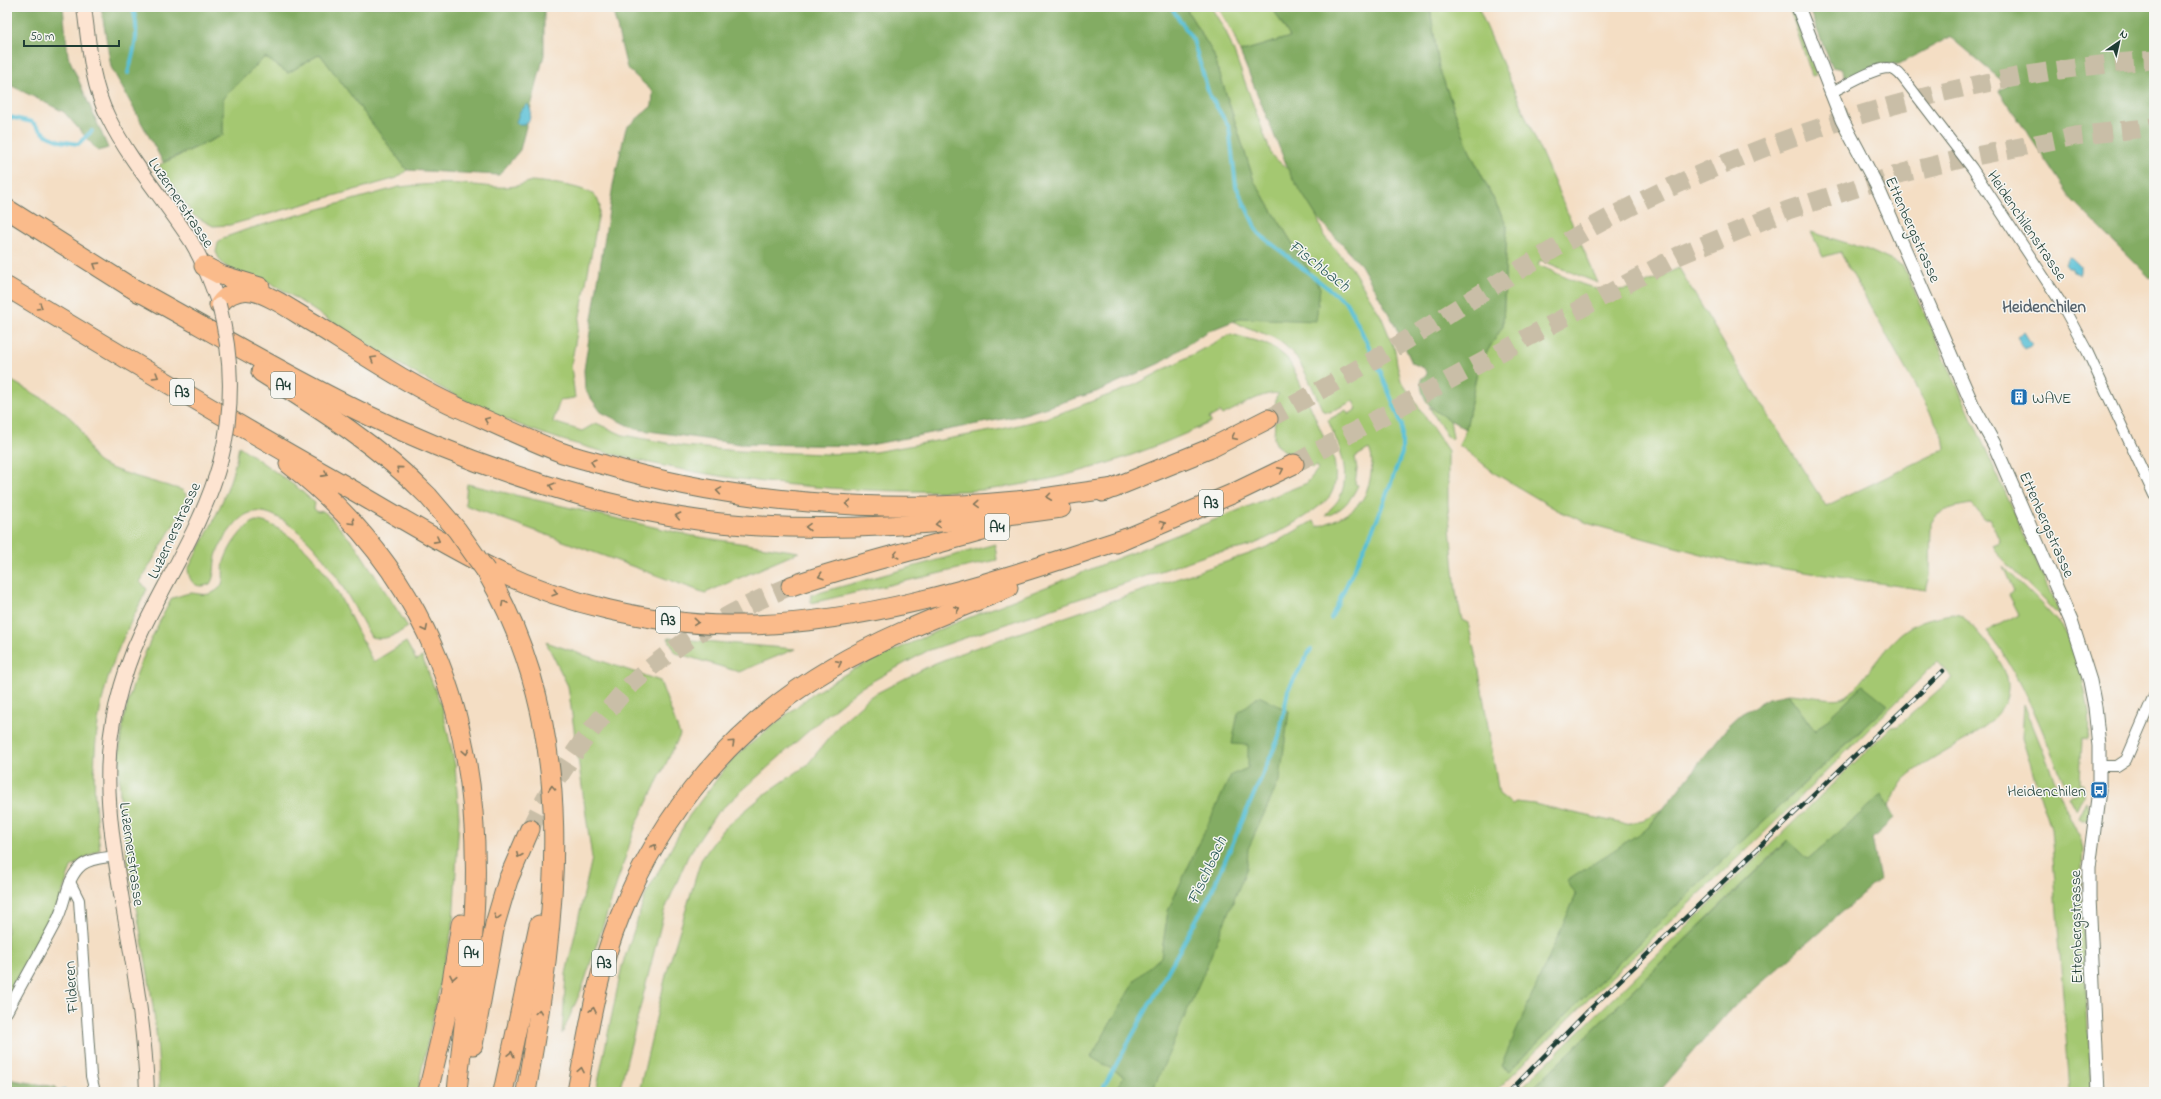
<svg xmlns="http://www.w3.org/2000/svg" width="2161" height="1099" viewBox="0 0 2161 1099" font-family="'Indie Flower',sans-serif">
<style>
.green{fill:#a4c871;stroke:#628252}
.forest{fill:#83ac63;stroke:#51744c}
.water{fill:#59c0d6;stroke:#3c7e85}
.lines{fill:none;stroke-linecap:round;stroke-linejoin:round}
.stream{stroke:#59c0d6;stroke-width:4}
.motorway-tunnel{stroke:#c9bea7;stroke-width:19;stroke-dasharray:19 10;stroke-linecap:butt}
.minor-casing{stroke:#6a7566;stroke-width:12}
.tertiary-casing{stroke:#6a7566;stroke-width:15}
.secondary-casing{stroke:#6a7566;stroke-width:16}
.motorway-casing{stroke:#6a7566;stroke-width:21}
.minor{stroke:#fff;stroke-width:10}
.tertiary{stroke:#fff;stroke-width:13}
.secondary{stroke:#fde4d1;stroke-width:14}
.motorway{stroke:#fabb8b;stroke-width:19}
.rail-casing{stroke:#1f3d34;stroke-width:4.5}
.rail{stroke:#f6f6f2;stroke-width:3;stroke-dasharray:9;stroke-linecap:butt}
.secondary-bridge-casing{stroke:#6a7566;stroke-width:16;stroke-linecap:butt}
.motorway-bridge-casing{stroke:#6a7566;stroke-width:21;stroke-linecap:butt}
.secondary-bridge{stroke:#fde4d1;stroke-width:14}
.motorway-bridge{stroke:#fabb8b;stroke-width:19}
.oneway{stroke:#82765b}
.labels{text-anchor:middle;stroke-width:3;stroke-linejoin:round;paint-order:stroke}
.shield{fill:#f6f6f2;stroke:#60746d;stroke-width:1}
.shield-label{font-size:15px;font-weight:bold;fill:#1f3d34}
.street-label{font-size:16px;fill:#1f3d34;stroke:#f6f6f2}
.poi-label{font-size:16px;fill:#1f3d34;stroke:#f6f6f2;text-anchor:start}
.water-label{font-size:17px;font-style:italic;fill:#2e5e5c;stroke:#f6f6f2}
.neighbourhood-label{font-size:17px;font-weight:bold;fill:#56636c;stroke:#f6f6f2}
</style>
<rect width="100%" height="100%" fill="#f6f6f2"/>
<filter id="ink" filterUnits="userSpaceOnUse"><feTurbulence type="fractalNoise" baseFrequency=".025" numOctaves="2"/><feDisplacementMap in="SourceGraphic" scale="8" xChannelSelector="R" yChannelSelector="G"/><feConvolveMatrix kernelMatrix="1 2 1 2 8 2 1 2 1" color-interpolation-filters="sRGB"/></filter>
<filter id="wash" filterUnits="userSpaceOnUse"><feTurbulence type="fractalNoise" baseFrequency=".012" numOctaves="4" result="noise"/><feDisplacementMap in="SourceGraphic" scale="16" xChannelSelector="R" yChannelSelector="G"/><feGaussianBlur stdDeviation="0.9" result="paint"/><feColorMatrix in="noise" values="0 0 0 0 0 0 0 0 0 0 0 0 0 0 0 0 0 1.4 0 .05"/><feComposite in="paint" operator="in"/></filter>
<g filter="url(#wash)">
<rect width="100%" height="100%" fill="#f4dec4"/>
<!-- green -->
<g class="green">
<path d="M 1185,7 L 1211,7 L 1226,32 L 1234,52 L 1272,156 L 1288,169 L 1317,217 L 1324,236 L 1351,267 L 1381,316 L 1395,350 L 1397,364 L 1401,381 L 1448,451 L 1448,505 L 1456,592 L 1462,620 L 1468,623 L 1479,671 L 1499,794 L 1512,804 L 1516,802 L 1534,804 L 1624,824 L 1643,821 L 1662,809 L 1649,827 L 1624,844 L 1503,1067 L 1509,1071 L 1741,842 L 1862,730 L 1863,685 L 1815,731 L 1788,694 C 1801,694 1835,702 1844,697 C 1853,693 1859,683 1865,676 C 1889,646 1900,623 1941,616 C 1946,615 1953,613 1959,615 C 1969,619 1992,647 1997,657 C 2006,672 2012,684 2005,702 C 1992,734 1930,755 1905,779 C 1898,786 1893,799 1888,807 L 1881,796 L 1808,859 L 1787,840 L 1529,1092 L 1517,1092 L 1891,727 L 1898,726 L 1952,678 L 1937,662 L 1768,829 L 1604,984 L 1495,1092 L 639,1092 L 666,975 L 701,860 L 723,829 L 765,794 L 807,765 L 841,723 L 871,696 L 933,664 L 966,651 L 1249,554 L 1269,546 L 1313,521 L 1318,527 C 1347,515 1367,508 1371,473 C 1372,464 1373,457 1369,449 L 1355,457 L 1357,469 L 1355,484 L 1358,485 C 1352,499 1341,512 1326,516 C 1327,510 1337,504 1340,497 C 1352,470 1338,445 1328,420 L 1346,410 L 1349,414 L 1357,409 L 1353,401 L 1330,412 L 1323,411 C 1310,384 1300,349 1270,336 C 1258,331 1245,327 1232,321 L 1320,288 L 1254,181 L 1213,53 Z"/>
<path d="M 1218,7 L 1272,7 L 1290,37 L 1240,52 L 1233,33 Z"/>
<path d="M 1430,7 L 1440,7 L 1447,10 L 1447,7 L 1478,7 L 1598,283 L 1540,260 L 1538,265 C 1563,275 1591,293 1619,290 C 1639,289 1660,276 1679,268 L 1739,369 L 1826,506 L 1945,449 L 1943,436 L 1840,252 L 1823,257 L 1811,232 L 1866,249 L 1903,266 L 2059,612 L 2055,612 L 1997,553 L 1993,545 L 2000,542 L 1990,519 L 1985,520 L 1972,504 C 1958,506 1938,509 1931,523 L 1930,576 L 1926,590 L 1724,560 L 1590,524 L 1557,510 L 1496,474 L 1459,445 L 1466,429 L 1478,366 L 1503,326 L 1507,226 L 1469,150 L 1439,68 Z"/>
<path d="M 1789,7 L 1792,7 L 1816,75 L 1812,76 Z"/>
<path d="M 320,54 L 407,170 L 397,178 L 230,225 L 213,226 L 193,215 L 159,165 L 223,135 L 223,98 L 265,57 L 288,73 Z"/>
<path d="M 531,181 C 545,182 584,186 595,196 C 598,199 599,203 600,207 L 571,365 L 575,398 L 560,400 L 553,422 L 582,431 L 596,423 L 623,435 L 683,446 L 738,451 L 826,454 L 875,452 L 1002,429 L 1050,417 L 1133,386 L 1231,334 L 1263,343 L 1276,349 L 1287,358 L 1296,374 L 1334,460 C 1336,472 1337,485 1330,496 C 1320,510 1267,540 1249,546 C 1238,550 1225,551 1213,553 L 927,651 L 860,688 L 824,717 L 716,814 L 688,856 L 664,912 L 619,1092 L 596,1092 L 622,966 L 646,894 L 689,816 L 733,758 L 811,695 L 852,670 L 948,626 L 1307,483 L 1318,469 L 1317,466 L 1312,468 L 1277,446 L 1274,439 L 1276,397 L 1279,394 C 1264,390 1237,409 1222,415 L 1220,412 L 1209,418 L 1211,422 C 1148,452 1081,475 1013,486 C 977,493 938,491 901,491 C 781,489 658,472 544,434 C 468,408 399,365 332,322 C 311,309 291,294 269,282 C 255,275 237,275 224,265 C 220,262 218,256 216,252 L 218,243 L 223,238 L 248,229 L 399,187 C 419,185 440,183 461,184 C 484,185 509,192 531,181 Z"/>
<path d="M 7,378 C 28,391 63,407 78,426 C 86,436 89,454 97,461 C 107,470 166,485 182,490 L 186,494 L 186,498 L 174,524 L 140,582 L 147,589 C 135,614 121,640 112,666 C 91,726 91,788 100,849 L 71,867 L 59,903 L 10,995 L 7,994 Z"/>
<path d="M 1429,407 L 1450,420 L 1453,438 L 1451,439 L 1447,436 Z"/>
<path d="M 239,446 L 298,488 L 315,503 L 314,509 L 318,512 L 323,511 L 328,515 L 356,546 L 408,627 C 395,635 387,641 371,637 C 346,593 324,544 279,518 C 266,511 252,508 240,519 C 230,528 217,547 215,561 C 214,569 215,576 210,584 C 196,590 189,582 188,569 C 210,528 231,492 239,446 Z"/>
<path d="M 467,484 L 693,536 L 799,552 L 705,593 L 465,505 Z"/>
<path d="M 255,521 C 266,521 274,526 283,532 C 289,536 295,540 301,545 C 331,571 355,627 373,662 L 406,642 L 416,660 L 422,657 L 442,707 L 455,765 L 459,818 L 453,924 L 417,1092 L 159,1092 C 160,1015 140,937 128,861 C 122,822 117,785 120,746 C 125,693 147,644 172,598 C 177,597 184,594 190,593 C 199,593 205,597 214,592 C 229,584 220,572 225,559 C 230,545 242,528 255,521 Z"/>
<path d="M 995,544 L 997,560 L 811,603 L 811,595 Z"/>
<path d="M 2003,566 C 2025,589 2052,611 2069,638 C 2078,653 2081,674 2085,691 C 2088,707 2092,723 2088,739 L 2082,738 L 2080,783 L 2083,783 L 2083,796 L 2076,811 L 2068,796 L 2079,792 L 2077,786 L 2066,788 C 2043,733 2024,678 1987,631 L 2019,614 L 2009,595 L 2014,592 Z"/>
<path d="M 668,638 L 795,649 L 739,672 L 676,653 Z"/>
<path d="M 546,642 L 660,681 L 680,735 L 636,825 L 583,986 L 562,1034 L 566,974 L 592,858 L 568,686 Z"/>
<path d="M 2024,704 L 2070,818 L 2081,840 L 2083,849 L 2081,885 L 2091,1092 L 2070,1092 L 2051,829 L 2022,738 Z"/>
<path d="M 2086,801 C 2091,806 2091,816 2087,821 L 2082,821 L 2078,818 Z"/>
</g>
<!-- forest -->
<g class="forest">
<path d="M 7,7 L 63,7 L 68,56 L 108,148 L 98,151 L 64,112 L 10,85 L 7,86 Z"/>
<path d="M 101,7 L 544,7 L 544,55 L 520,150 L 499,175 L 407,170 L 320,54 L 288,73 L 265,57 L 223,98 L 223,135 L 163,162 L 111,67 Z"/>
<path d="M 612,7 L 1185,7 L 1213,53 L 1254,181 L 1320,288 L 1316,321 L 1241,318 L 1206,332 L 1160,363 L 1096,392 L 1018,416 L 865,446 L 739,444 L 635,429 L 601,412 L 585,390 L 584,370 L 613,185 L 626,128 L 652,106 L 653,92 L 627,68 Z"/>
<path d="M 1272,7 L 1430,7 L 1439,68 L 1469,150 L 1507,226 L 1503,326 L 1478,366 L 1466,429 C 1444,416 1420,409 1421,379 L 1427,374 L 1424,368 L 1412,363 L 1394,323 L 1361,265 L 1317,217 L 1291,176 L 1240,52 L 1290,37 Z"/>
<path d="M 1808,7 L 2154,7 L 2154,276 L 2150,278 L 2073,201 L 1999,91 L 2007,85 L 1950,37 L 1899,64 L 1881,64 L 1846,78 L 1842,69 L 1832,67 Z"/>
<path d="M 1863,685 L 1888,705 L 1741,842 L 1509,1071 L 1501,1066 L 1576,895 L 1567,881 L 1649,827 L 1729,725 L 1741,714 L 1769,698 L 1788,694 L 1815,731 Z"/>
<path d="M 1259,696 L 1289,711 L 1280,779 L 1248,849 L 1247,868 L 1205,970 L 1152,1092 L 1114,1092 L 1124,1076 L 1091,1057 L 1135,980 L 1161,957 L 1168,910 L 1231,775 L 1248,768 L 1248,745 L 1232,744 L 1238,713 Z"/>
<path d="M 1882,795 L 1894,818 L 1872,839 L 1880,879 L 1727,1013 L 1659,1092 L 1529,1092 L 1788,840 L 1808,859 Z"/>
<path d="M 7,1079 L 56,1087 L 57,1092 L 7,1092 Z"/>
</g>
<!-- water -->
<g class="water">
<path d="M 528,104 L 531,111 L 529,121 L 524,125 L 519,125 L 516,122 L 520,111 Z"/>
<path d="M 2069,257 L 2072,258 L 2080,266 L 2080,272 L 2079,274 L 2073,272 L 2071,268 L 2068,268 L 2065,264 Z"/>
<path d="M 2024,332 L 2032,345 L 2025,349 L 2017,337 Z"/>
</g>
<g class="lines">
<!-- stream -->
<g class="stream">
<path d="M 1171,7 L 1193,40 L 1209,94 L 1229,127 L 1236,186 L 1258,233 L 1348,304 L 1377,363 L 1402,425 L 1402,453 L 1377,520 L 1331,618"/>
<path d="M 128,73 C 134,50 141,30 132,7"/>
<path d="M 7,118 L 10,117 L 32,122 L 46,135 L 60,141 L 78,144 L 92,131"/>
<path d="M 60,1092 L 64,1090"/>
<path d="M 1101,1092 L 1210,895 L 1279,737 L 1288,690 L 1311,649"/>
</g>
</g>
</g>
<g filter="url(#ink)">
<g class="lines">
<!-- motorway-tunnel -->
<g class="motorway-tunnel">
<path d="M 1268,419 C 1308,397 1348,375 1387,352 C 1473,300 1556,243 1646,199 C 1804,122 1979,72 2154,60"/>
<path d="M 1294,464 L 1678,256 L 1788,210 L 1903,173 L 1961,159 L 2075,136 L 2154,127"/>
<path d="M 530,829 C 551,785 577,746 609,709 C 617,700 625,689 634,682 C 680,640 734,609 791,586"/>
</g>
<defs>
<g id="minor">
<path d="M 1830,93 C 1845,86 1871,69 1887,68 C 1893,68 1899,73 1903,78 L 1972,168 L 2061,303 L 2087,351 L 2154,495"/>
<path d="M 2099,766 L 2117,766 L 2126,760 L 2154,695"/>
<path d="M 70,882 L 79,900 L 91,1076 L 95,1092"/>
<path d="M 7,1012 C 23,981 41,951 57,920 C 66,903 66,878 82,865 C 91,858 104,858 115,856"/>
</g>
<path id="tertiary" d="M 1798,7 L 1842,120 L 1877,186 L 1973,406 L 1994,444 L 2071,621 L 2090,681 L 2095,707 L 2099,746 L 2099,790 L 2089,868 L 2089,897 L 2098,1092"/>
<g id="secondary">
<path d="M 84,7 C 89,43 91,83 108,117 C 130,162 164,199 191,241 C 203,261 211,283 219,305"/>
<path d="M 147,1092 C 145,1029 134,968 123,906 C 112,841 100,773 116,707 C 122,682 130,656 141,633 C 168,576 203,524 220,463"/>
</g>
<g id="motorway">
<path d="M 7,209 L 140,293"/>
<path d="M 204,266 L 221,275 L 260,287"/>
<path d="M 129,286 C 206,328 281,373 359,411 C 467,464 602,510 721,523 C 835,534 949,524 1061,508"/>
<path d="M 7,287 C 113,351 220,415 328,476 C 383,507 436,541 493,569 C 562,603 651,624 729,625 C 866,627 998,580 1127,538"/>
<path d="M 219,305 C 227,294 238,289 252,291 C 272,295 297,314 315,324 C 363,354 412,387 464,410 C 495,424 527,439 560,452 C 574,457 590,461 605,465 C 733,503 884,514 1016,501 C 1049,498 1082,492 1115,488"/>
<path d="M 261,372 C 320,409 379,446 428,496"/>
<path d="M 289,464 C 429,573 481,722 475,896 C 473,961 463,1027 457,1092"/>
<path d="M 1103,492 L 1209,449 L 1268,419"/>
<path d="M 1116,543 L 1232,494 L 1294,464"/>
<path d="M 486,571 C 582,735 557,914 526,1092"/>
<path d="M 791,586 C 859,562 930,547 1000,526"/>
<path d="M 473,1045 L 495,924 L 508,880 L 530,829"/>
<path d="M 428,1092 L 448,1007 L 461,924"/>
<path d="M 503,1092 L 539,925"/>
<path d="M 577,1092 C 588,1033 597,972 620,916 C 662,811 735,724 833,667 C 888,635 950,612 1008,588"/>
</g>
</defs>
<!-- minor casing -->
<use href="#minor" class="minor-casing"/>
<!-- tertiary casing -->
<use href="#tertiary" class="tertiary-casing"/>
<!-- secondary casing -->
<use href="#secondary" class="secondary-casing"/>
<!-- motorway casing -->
<use href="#motorway" class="motorway-casing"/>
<!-- minor -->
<use href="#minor" class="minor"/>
<!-- tertiary -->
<use href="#tertiary" class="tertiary"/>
<!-- secondary -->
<use href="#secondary" class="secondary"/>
<!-- motorway -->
<use href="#motorway" class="motorway"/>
<defs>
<path id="rail" d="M 1509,1092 L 1588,1011 L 1943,671"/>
</defs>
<!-- rail casing -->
<use href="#rail" class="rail-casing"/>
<!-- rail -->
<use href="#rail" class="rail"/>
<defs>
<path id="secondary-bridge" d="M 219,305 C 233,358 234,410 220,463"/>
<path id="motorway-bridge" d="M 428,496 L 457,530 L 486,571"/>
</defs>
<!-- secondary-bridge casing -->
<use href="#secondary-bridge" class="secondary-bridge-casing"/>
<!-- motorway-bridge casing -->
<use href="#motorway-bridge" class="motorway-bridge-casing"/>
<!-- secondary-bridge -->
<use href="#secondary-bridge" class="secondary-bridge"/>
<!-- motorway-bridge -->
<use href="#motorway-bridge" class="motorway-bridge"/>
</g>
<!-- one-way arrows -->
<defs><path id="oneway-chevron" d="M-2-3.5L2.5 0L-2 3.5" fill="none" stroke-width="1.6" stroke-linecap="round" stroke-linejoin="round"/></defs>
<g class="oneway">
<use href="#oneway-chevron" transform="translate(96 265) rotate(-148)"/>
<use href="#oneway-chevron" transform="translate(40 307) rotate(31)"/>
<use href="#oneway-chevron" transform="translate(373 359) rotate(-149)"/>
<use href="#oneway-chevron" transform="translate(156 376) rotate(31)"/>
<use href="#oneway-chevron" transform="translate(487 420) rotate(-157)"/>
<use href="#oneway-chevron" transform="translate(1234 437) rotate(153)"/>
<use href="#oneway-chevron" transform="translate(593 462) rotate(-163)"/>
<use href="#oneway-chevron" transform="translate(399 469) rotate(-139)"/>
<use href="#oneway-chevron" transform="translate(1281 470) rotate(-26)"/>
<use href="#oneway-chevron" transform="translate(325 474) rotate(29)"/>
<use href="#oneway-chevron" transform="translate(552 486) rotate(-164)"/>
<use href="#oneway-chevron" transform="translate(719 491) rotate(-171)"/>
<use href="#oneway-chevron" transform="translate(1049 497) rotate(172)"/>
<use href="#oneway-chevron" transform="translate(848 504) rotate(-176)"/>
<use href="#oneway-chevron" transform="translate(978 504) rotate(176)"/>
<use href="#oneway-chevron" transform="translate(678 516) rotate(-168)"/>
<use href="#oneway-chevron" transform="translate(352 522) rotate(47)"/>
<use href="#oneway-chevron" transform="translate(938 524) rotate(175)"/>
<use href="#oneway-chevron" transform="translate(1163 524) rotate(-22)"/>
<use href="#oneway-chevron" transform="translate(808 527) rotate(-179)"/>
<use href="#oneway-chevron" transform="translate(437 540) rotate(28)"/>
<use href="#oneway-chevron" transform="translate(896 555) rotate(166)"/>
<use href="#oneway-chevron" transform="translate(821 576) rotate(162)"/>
<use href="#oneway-chevron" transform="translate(555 593) rotate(17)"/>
<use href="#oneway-chevron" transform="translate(504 603) rotate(-117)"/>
<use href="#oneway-chevron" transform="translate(957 609) rotate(-23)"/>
<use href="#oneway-chevron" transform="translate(696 622) rotate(5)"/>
<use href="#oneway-chevron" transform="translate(425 629) rotate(64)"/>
<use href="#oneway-chevron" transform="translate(839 663) rotate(-27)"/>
<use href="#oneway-chevron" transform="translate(732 743) rotate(-43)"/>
<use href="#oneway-chevron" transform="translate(466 752) rotate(80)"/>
<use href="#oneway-chevron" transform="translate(552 788) rotate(-94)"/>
<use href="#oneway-chevron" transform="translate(654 847) rotate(-61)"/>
<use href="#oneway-chevron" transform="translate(519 855) rotate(113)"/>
<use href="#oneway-chevron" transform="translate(497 917) rotate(105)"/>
<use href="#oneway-chevron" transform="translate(453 977) rotate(101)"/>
<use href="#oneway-chevron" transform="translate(593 1010) rotate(-78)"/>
<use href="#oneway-chevron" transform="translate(539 1012) rotate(-82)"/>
<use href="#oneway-chevron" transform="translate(511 1054) rotate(-77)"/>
<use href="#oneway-chevron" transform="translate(581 1070) rotate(-79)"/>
</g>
</g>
<!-- icons -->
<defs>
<symbol id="building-square" viewBox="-11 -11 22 22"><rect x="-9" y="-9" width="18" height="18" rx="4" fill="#1f6fb2" stroke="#f6f6f2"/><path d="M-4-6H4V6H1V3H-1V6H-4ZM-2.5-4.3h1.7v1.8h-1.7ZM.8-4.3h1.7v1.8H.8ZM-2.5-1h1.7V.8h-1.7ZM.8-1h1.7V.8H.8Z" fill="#fff"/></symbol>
<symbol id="bus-square" viewBox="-11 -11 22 22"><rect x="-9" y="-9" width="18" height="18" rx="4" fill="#1f6fb2" stroke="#f6f6f2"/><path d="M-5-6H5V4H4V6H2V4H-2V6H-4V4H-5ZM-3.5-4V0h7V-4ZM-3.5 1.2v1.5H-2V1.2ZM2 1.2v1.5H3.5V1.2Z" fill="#fff"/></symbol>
</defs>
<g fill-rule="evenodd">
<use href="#building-square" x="2009" y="387" width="20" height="20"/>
<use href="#bus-square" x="2089" y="780" width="20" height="20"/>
</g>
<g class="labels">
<!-- shield labels -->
<g class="shield">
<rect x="271" y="372" width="24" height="26" rx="3"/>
<rect x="170" y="379" width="24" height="26" rx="3"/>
<rect x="1199" y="490" width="24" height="26" rx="3"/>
<rect x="985" y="514" width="24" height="26" rx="3"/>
<rect x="656" y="607" width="24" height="26" rx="3"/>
<rect x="459" y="940" width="24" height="26" rx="3"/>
<rect x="592" y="950" width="24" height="26" rx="3"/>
</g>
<g class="shield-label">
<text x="283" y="390">A4</text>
<text x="182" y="397">A3</text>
<text x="1211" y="508">A3</text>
<text x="997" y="532">A4</text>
<text x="668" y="625">A3</text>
<text x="471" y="958">A4</text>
<text x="604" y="968">A3</text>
</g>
<!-- street labels -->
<g class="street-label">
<text transform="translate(182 202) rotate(56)" y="6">Luzernerstrasse</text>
<text transform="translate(2028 225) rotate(56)" y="6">Heidenchilenstrasse</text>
<text transform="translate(1914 229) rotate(66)" y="6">Ettenbergstrasse</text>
<text transform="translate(2048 524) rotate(66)" y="6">Ettenbergstrasse</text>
<text transform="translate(173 530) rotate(-65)" y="6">Luzernerstrasse</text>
<text transform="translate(133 854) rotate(82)" y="6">Luzernerstrasse</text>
<text transform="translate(2075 927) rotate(-91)" y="6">Ettenbergstrasse</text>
<text transform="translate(70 987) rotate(-94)" y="6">Filderen</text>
</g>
<!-- poi labels -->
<g class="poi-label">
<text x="2032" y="403">WAVE</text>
<text x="2086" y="796" text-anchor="end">Heidenchilen</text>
</g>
<!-- water labels -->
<g class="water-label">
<text transform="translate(1320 265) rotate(38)" y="6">Fischbach</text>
<text transform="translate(1206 870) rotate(-65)" y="6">Fischbach</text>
</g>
<!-- neighbourhood labels -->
<g class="neighbourhood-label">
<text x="2044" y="312">Heidenchilen</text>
</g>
</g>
<!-- margin -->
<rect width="2161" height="1099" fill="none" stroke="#f6f6f2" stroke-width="24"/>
<!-- north arrow -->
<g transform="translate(2119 42) rotate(34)" stroke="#f6f6f2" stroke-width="3" paint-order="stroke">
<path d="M0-3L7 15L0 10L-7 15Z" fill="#1f3d34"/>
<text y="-6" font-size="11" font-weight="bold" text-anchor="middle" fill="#1f3d34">N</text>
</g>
<!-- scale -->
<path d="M24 40v6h95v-6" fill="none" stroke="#1f3d34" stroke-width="2"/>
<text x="30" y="40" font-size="12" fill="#1f3d34" stroke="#f6f6f2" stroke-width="3" paint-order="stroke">50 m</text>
</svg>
